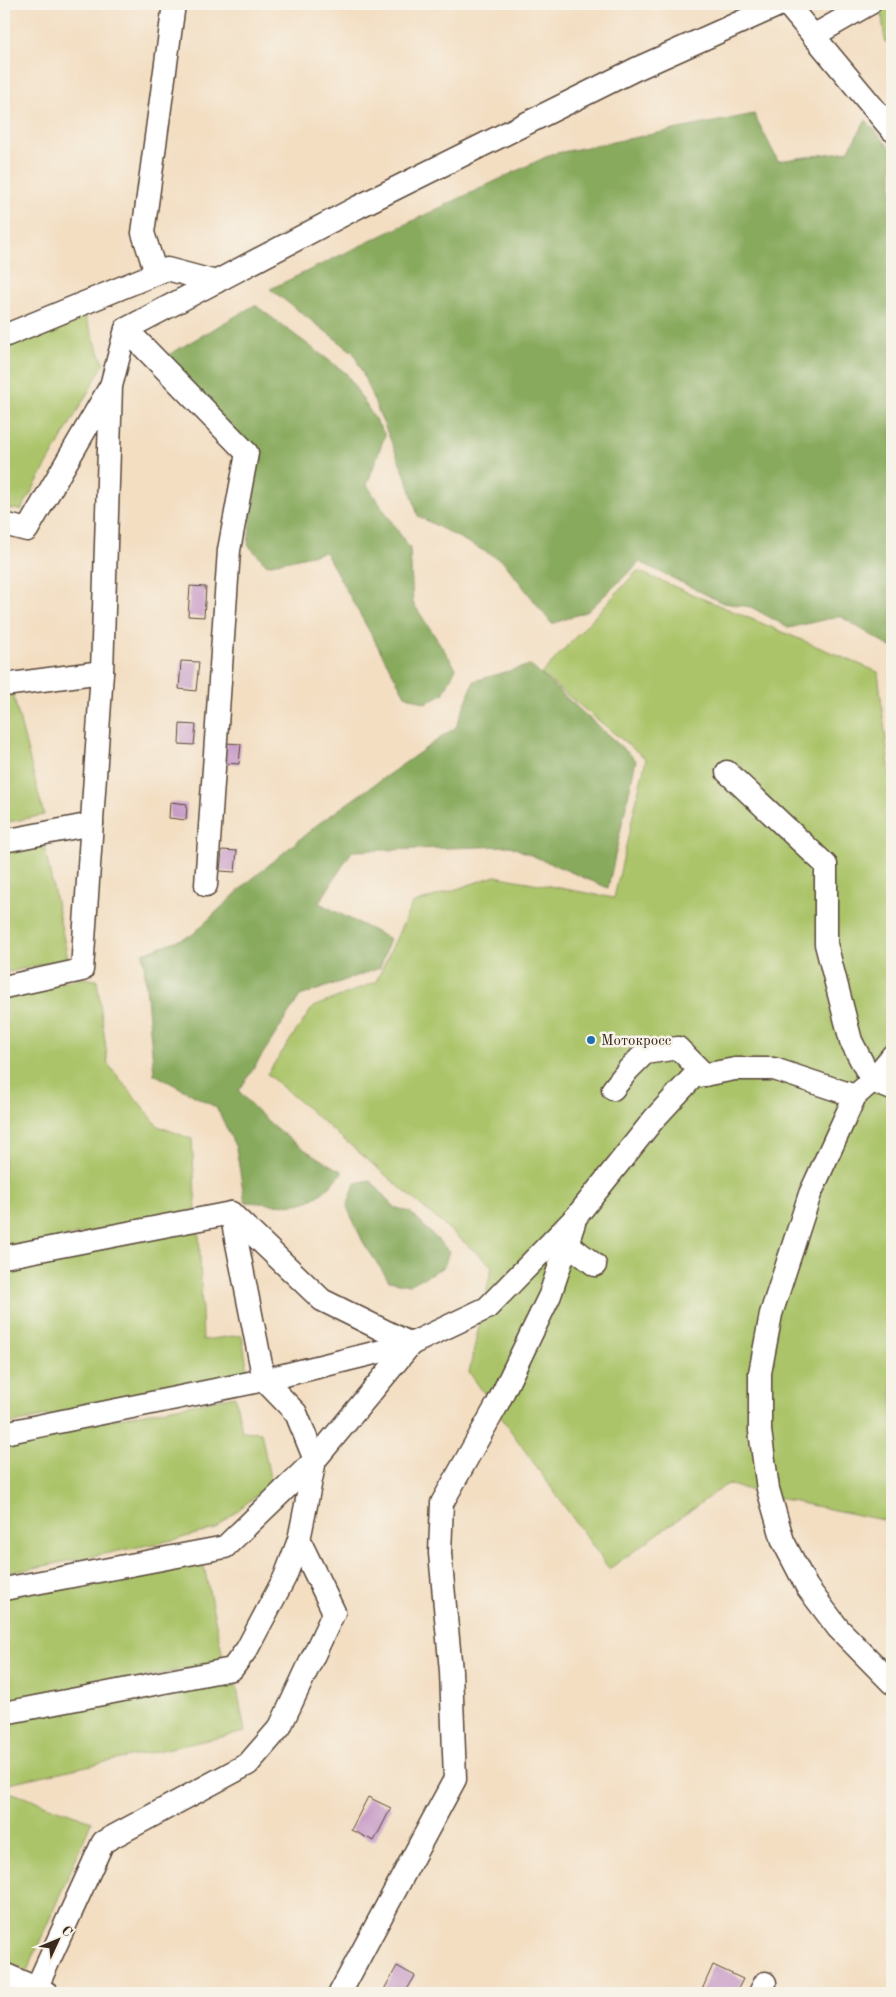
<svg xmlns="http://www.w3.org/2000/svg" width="896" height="1997" viewBox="0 0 896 1997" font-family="'Old Standard TT',serif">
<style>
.green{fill:#abc469;stroke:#737744}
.forest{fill:#88aa5d;stroke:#626a3e}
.building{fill:#c79cc7}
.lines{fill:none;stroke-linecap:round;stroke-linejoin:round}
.minor-casing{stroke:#574537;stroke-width:25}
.minor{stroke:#fff;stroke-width:22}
.poi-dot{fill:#1f6fb2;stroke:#f7f3e8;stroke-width:2}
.labels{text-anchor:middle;stroke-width:5;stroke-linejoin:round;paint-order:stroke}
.poi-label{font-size:15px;fill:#3b2a1e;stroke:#f7f3e8;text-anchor:start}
</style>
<rect width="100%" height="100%" fill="#f7f3e8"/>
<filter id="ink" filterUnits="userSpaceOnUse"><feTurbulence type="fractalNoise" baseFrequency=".02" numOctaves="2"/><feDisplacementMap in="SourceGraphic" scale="10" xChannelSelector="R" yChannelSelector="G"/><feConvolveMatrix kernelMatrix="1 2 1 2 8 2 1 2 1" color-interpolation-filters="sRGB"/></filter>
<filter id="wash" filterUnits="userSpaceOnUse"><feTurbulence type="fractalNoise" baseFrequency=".0096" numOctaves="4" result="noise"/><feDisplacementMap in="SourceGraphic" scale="20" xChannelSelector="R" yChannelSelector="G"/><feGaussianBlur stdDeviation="1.12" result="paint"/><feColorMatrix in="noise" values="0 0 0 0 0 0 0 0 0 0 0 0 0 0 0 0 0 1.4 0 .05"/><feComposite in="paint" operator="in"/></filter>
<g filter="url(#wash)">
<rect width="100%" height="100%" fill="#f3dec2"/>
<!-- green -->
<g class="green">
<path d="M 885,4 L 892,4 L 892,42 L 885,42 L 881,7 Z"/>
<path d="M 84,314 L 104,364 L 21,510 L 4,508 L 4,345 Z"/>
<path d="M 637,571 L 878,672 L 890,774 L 892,775 L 892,1522 L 791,1501 L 727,1484 L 609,1569 L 469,1372 L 492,1266 L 267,1074 L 313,1007 L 376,982 L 412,904 L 495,876 L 614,898 L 646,759 L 541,674 Z"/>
<path d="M 13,694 L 44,815 L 4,823 L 4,695 Z"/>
<path d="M 42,835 L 68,959 L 4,973 L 4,842 Z"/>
<path d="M 81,978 L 97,980 L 108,1064 L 158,1126 L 192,1139 L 196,1211 L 4,1249 L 4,994 Z"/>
<path d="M 199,1229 L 203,1340 L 242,1335 L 248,1373 L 4,1425 L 4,1268 Z"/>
<path d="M 235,1396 L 242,1431 L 261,1432 L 271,1483 L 215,1529 L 178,1539 L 4,1574 L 4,1440 Z"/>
<path d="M 202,1557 L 224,1662 L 4,1704 L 4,1595 Z"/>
<path d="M 235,1677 L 245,1732 L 4,1784 L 4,1720 Z"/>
<path d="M 4,1790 L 92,1821 L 27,1971 L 4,1961 Z"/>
</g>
<!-- forest -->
<g class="forest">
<path d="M 754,114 L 778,161 L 848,151 L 866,120 L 892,150 L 892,648 L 840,616 L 789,628 L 751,607 L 723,603 L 640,562 L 588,611 L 552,624 L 503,561 L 418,516 L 408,482 L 354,353 L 270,289 L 552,154 Z"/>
<path d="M 255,305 L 346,373 L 385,435 L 367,485 L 410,549 L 413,603 L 456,668 L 443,694 L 425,703 L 405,695 L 325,552 L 267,565 L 248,545 L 258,453 L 163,358 Z"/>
<path d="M 530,665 L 636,760 L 608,888 L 510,846 L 352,851 L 319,903 L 390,939 L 380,968 L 300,996 L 239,1091 C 268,1126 303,1151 343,1172 C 309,1213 293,1205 245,1202 L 236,1148 L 217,1108 L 154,1074 L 143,953 L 192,935 L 246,884 L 318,824 L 456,727 L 474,681 Z"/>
<path d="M 370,1180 L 394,1207 L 410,1212 L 449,1251 L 444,1267 L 409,1285 L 389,1281 L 363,1242 L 347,1207 L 355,1183 Z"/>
</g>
<g id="blocks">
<!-- building -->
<g class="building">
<path d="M 190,586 L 206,587 L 204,617 L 188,616 Z"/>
<path d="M 181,661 L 199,662 L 196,691 L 179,689 Z"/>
<path d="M 180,724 L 196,725 L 194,745 L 179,744 Z"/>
<path d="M 225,743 L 241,744 L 239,764 L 224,763 Z"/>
<path d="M 170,802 L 187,804 L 186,820 L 169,818 Z"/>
<path d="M 222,850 L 237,851 L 235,872 L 220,871 Z"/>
<path d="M 368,1797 L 391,1808 L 374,1841 L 351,1830 Z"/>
<path d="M 713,1965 L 743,1979 L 736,1993 L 701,1992 Z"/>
<path d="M 397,1966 L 415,1976 L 405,1993 L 382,1993 Z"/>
</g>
</g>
</g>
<g filter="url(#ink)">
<use href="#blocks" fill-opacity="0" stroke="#574537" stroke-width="1"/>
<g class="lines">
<defs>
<g id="minor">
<path d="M 787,4 L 892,130"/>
<path d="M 813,36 L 869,4"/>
<path d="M 156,273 L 143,233 L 174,4"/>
<path d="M 126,329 L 247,453 L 229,550 L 206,885"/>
<path d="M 4,336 L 167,269 L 216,282"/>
<path d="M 4,524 L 27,530 L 109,389"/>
<path d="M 4,685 L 102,672"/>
<path d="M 727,772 L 826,865 L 826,944 L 851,1041 L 872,1081 L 892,1089"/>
<path d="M 4,841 L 92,824"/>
<path d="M 4,987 L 82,970 L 102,672 L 111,386 L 126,329 L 358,207 L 636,69 L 781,4"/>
<path d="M 892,1056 L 872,1081 L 855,1096 L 810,1194 L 771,1314 L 760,1373 L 760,1431 L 768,1489 L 783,1541 L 807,1587 L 838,1628 L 892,1683"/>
<path d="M 613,1089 L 628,1070 L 645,1053 L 678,1048 L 705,1075"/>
<path d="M 568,1244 L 595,1265"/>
<path d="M 4,1257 L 231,1213 L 322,1300 L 411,1344 L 315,1460 L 225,1547 L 4,1589"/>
<path d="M 4,1433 L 264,1380 L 411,1344 L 487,1308 L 576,1217 L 654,1119 L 693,1077 L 735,1069 L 774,1069 L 855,1096"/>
<path d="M 4,1713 L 232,1669 L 247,1649 L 285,1577 L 299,1540 L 315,1460 L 296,1413 L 264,1380 L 231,1213"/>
<path d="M 4,1974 L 47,1993"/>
<path d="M 34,1993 L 103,1842 L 248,1764 L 280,1727 L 334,1612 L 299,1540"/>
<path d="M 340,1993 L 455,1779 L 451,1671 L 440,1553 L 442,1503 L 497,1405 L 550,1295 L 574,1223"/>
<path d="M 760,1993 L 765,1983"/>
</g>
</defs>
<!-- minor casing -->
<use href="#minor" class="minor-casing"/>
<!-- minor -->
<use href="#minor" class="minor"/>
</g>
</g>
<!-- markers -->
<circle class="poi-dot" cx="591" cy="1040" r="5"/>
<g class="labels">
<!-- poi labels -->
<g class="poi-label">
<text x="601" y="1045">Мотокросс</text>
</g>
</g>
<!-- margin -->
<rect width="896" height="1997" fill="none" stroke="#f7f3e8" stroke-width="20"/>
<!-- north arrow -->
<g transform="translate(58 1940) rotate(46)" stroke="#f7f3e8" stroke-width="4" paint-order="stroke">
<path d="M0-4L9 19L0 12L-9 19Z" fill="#3b2a1e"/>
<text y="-8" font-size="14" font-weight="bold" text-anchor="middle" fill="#3b2a1e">С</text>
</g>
</svg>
